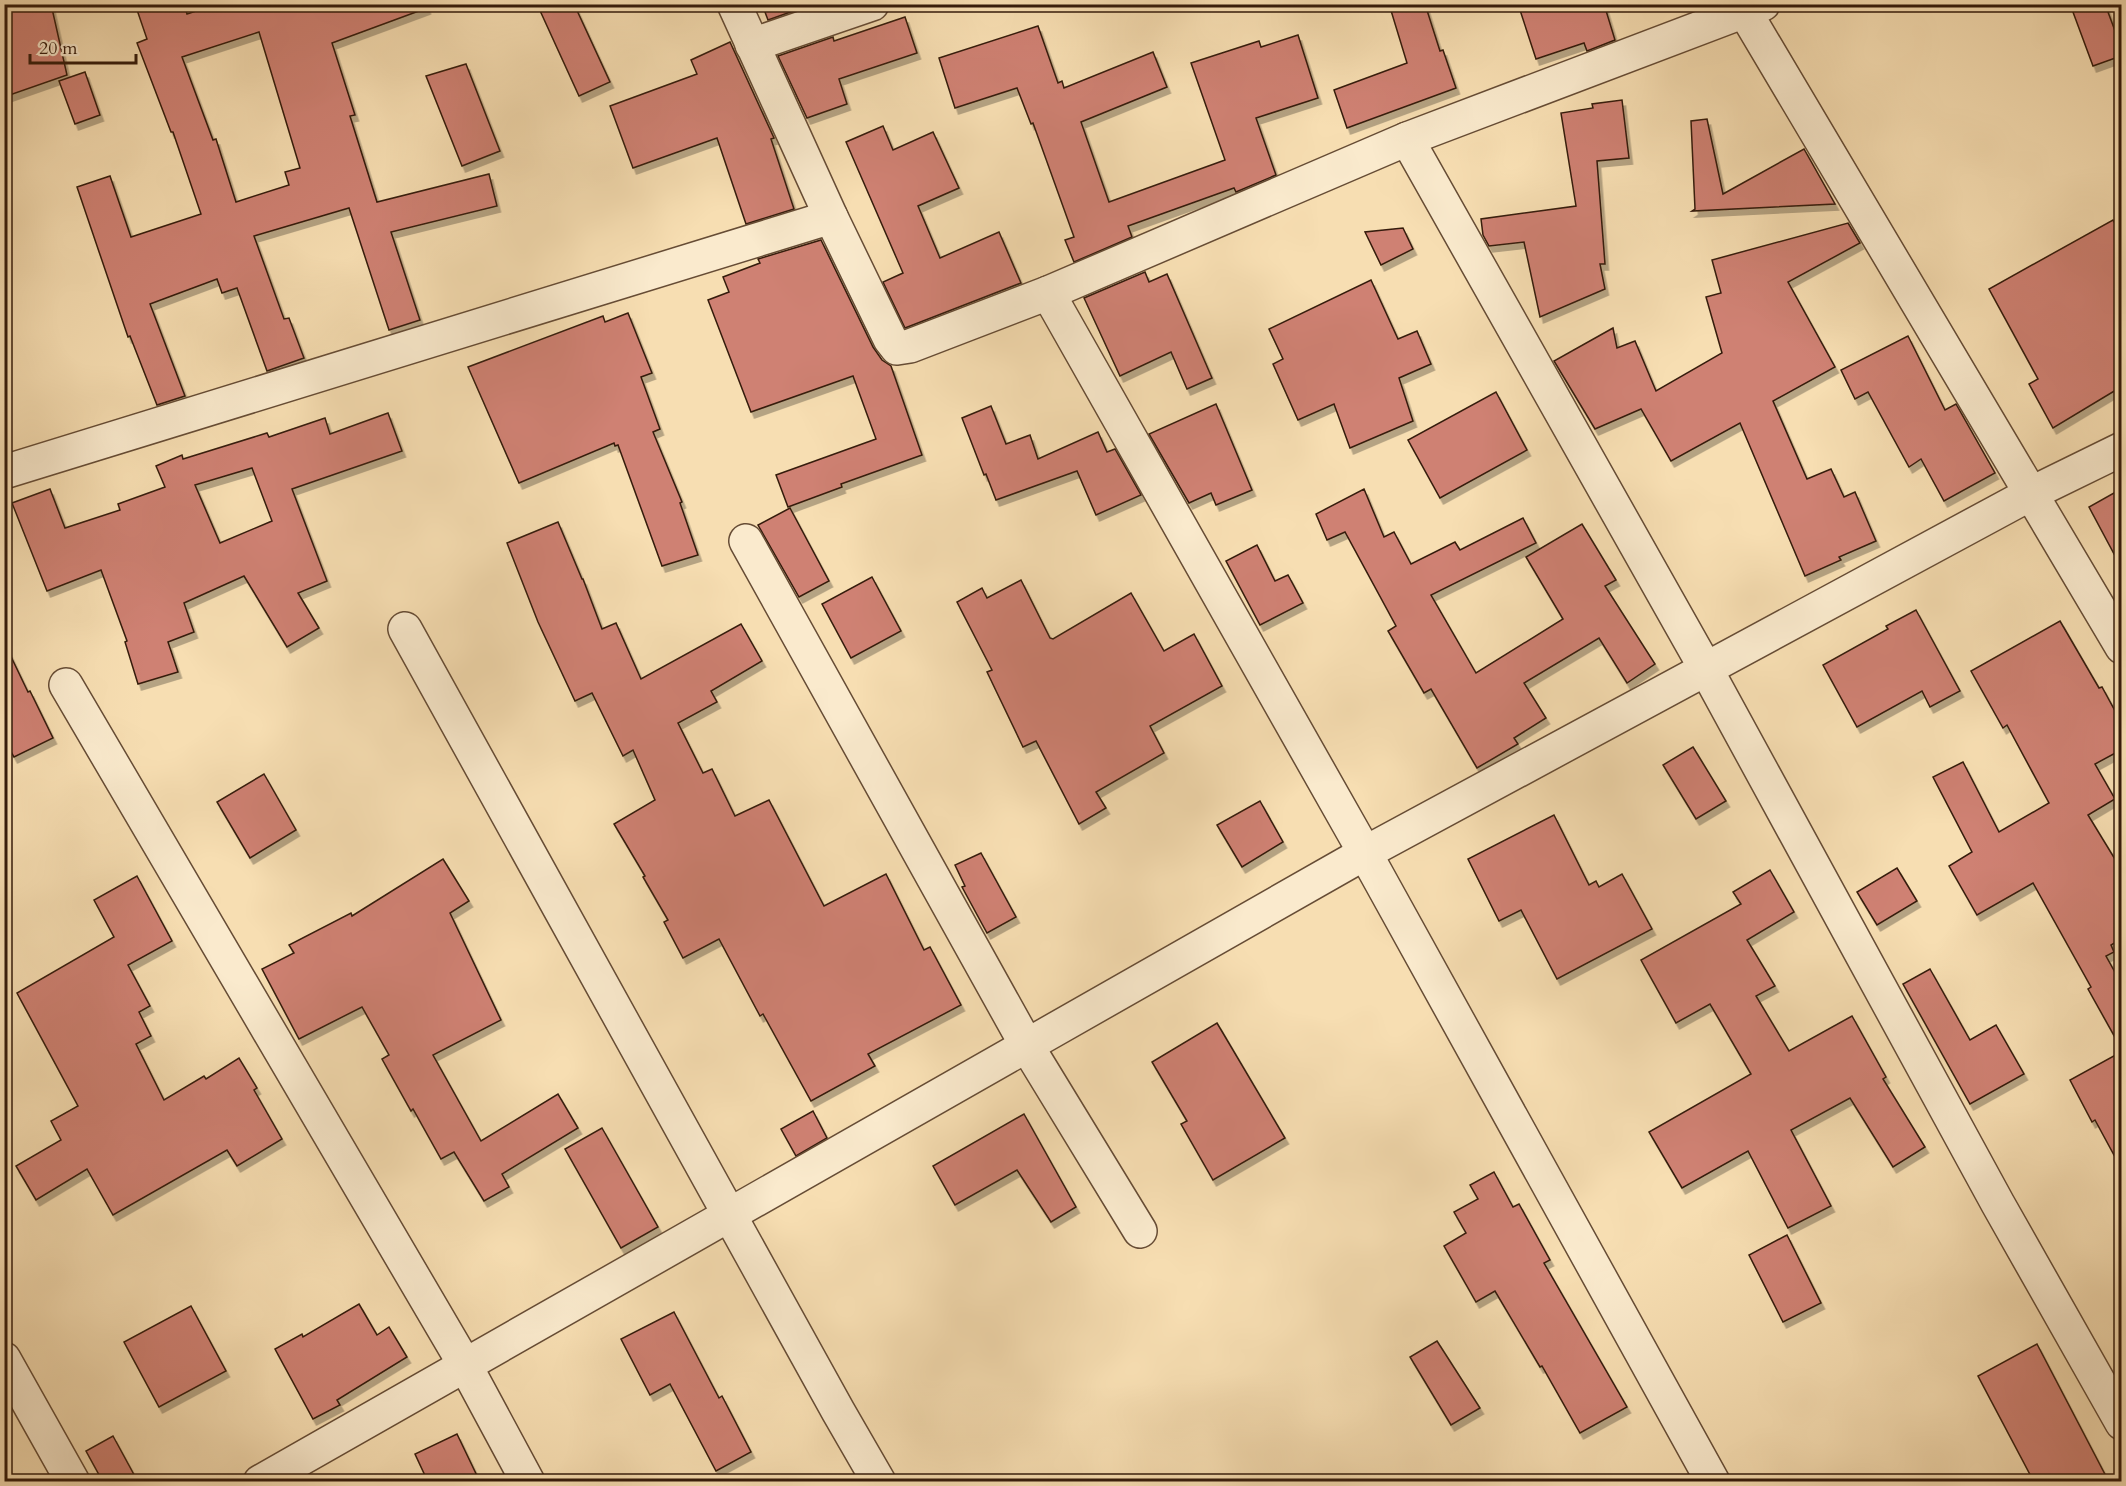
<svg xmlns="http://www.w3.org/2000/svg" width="2126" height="1486" viewBox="0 0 2126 1486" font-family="Cardo,serif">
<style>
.building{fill:#cf8173;stroke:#351b0b;stroke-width:1.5;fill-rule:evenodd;filter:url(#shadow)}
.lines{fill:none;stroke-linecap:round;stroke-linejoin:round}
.minor-casing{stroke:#664c35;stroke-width:36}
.minor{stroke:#faeacd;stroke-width:33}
</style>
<defs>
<filter id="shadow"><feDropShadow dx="3.5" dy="6" stdDeviation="0" flood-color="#0004"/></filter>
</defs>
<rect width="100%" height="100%" fill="#f7deb2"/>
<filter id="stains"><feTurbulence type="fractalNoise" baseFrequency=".00333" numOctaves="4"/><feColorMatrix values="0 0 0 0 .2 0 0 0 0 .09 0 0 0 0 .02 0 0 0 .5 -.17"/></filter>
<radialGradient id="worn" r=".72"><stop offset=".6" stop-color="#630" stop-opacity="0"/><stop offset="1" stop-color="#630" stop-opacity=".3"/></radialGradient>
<!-- building -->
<g class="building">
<path d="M 4,4 L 51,4 L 67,75 L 4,97 L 4,66 L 11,64 L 4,34 Z"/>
<path d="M 135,4 L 184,4 L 187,14 L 217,4 L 426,4 L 427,8 L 332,43 L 355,115 L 350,116 L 377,202 L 489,174 L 497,206 L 391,232 L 420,320 L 389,330 L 349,208 L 254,236 L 284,319 L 289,318 L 304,358 L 267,371 L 237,288 L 222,293 L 217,279 L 150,304 L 185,396 L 157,405 L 130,336 L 128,337 L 77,187 L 110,176 L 131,237 L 201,214 L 173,132 L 171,132 L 137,43 L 147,39 ZM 259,32 L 300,168 L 285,172 L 289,185 L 236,202 L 216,139 L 213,140 L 182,57 Z"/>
<path d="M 537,4 L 574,4 L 610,82 L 579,96 Z"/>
<path d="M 762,4 L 813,4 L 768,20 Z"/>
<path d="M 1389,4 L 1425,4 L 1440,51 L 1443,50 L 1456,88 L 1347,128 L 1334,90 L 1407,63 Z"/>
<path d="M 1518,4 L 1604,4 L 1615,40 L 1587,51 L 1584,43 L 1536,59 Z"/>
<path d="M 2070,4 L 2105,4 L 2121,47 L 2121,56 L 2093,66 Z"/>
<path d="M 905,17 L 917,53 L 839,79 L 847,104 L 807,118 L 778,56 L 833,37 L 834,41 Z"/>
<path d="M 1038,26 L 1058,83 L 1062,81 L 1064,88 L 1153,52 L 1167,87 L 1081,122 L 1109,202 L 1225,160 L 1191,63 L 1259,41 L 1261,47 L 1298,35 L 1318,98 L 1256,118 L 1276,175 L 1236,192 L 1234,188 L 1128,226 L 1132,237 L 1074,262 L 1065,240 L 1074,237 L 1033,123 L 1031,124 L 1017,88 L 955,108 L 939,58 Z"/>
<path d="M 730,42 L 774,138 L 771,139 L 794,209 L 746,224 L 717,138 L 633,168 L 610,106 L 697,74 L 691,60 Z"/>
<path d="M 466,64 L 500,151 L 462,166 L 426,76 Z"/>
<path d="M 85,72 L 100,115 L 75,124 L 59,81 Z"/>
<path d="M 1622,100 L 1629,158 L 1597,161 L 1605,264 L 1600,264 L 1605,289 L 1540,317 L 1524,242 L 1489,246 L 1483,235 L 1481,219 L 1576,206 L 1561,113 L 1593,108 L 1592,104 Z"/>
<path d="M 1707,119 L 1723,194 L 1804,149 L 1835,204 L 1692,211 L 1695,209 L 1691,121 Z"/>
<path d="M 883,126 L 893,150 L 933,132 L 959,188 L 918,206 L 940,258 L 999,232 L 1021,283 L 905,328 L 883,282 L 903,273 L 846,142 Z"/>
<path d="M 2113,220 L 2121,235 L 2121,387 L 2053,428 L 2029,384 L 2038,379 L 1989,289 Z"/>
<path d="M 1848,223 L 1860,243 L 1788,282 L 1835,367 L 1773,401 L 1807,479 L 1831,469 L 1844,497 L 1855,492 L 1876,541 L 1839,557 L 1841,560 L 1805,576 L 1740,423 L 1671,461 L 1641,409 L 1595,429 L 1554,361 L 1613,328 L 1617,348 L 1635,341 L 1656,391 L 1722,353 L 1706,297 L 1721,293 L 1712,260 Z"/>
<path d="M 1403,228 L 1413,249 L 1381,265 L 1365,232 Z"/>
<path d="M 821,240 L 873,347 L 882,360 L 891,366 L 922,455 L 841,484 L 842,487 L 788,507 L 776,475 L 876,439 L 853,376 L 751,412 L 708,300 L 729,292 L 723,277 L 760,263 L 758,259 Z"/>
<path d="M 1145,272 L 1149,282 L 1167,274 L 1212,378 L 1187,389 L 1171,352 L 1120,376 L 1084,298 Z"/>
<path d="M 1371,280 L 1398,339 L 1417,331 L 1431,364 L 1399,378 L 1413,421 L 1350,448 L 1334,404 L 1298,420 L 1273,364 L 1283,359 L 1269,329 Z"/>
<path d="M 628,313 L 652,373 L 641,377 L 660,429 L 653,432 L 682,502 L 680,503 L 698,555 L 662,566 L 618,445 L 615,446 L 614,443 L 519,483 L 468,367 L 603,316 L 605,322 Z"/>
<path d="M 1908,336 L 1945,410 L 1956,404 L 1995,473 L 1944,501 L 1921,459 L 1909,467 L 1868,392 L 1855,399 L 1841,370 Z"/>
<path d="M 1496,392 L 1527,450 L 1440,498 L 1408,440 Z"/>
<path d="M 1216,404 L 1252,490 L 1216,505 L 1211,493 L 1189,503 L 1149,434 Z"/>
<path d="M 991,406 L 1006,444 L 1030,435 L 1038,459 L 1098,432 L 1107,452 L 1115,449 L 1141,495 L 1096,515 L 1077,471 L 996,500 L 986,474 L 984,475 L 962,418 Z"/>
<path d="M 388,413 L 402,451 L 292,489 L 327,581 L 298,593 L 319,628 L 287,647 L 244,576 L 184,603 L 194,632 L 168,642 L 178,672 L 138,684 L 125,642 L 127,641 L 101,570 L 47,591 L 12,503 L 50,489 L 65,528 L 120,510 L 118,504 L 165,487 L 156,466 L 182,455 L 183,459 L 267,433 L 269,437 L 325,418 L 330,434 ZM 252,468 L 272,521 L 220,543 L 195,485 Z"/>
<path d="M 1364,489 L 1384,537 L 1394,532 L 1411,564 L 1455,542 L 1460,550 L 1523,518 L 1536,543 L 1431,595 L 1476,673 L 1563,619 L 1526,557 L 1582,524 L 1616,580 L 1605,586 L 1655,664 L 1627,683 L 1599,638 L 1524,683 L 1546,718 L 1514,738 L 1518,744 L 1477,768 L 1431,689 L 1424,693 L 1388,631 L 1396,626 L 1345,532 L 1327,540 L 1316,514 Z"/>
<path d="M 2121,489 L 2121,567 L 2089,507 Z"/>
<path d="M 790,508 L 829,581 L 799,597 L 758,525 Z"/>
<path d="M 558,522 L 582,579 L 583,579 L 602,629 L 616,623 L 641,679 L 741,624 L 762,661 L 711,691 L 717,702 L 678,723 L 703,773 L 712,769 L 735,816 L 769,800 L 824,906 L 886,874 L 924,950 L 930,947 L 961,1005 L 868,1054 L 875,1066 L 811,1101 L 763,1014 L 760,1016 L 719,939 L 683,958 L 664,922 L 668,920 L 643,877 L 645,876 L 614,824 L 655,800 L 633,750 L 623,756 L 592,693 L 575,701 L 538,622 L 507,543 Z"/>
<path d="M 1257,545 L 1275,581 L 1288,575 L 1303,603 L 1260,625 L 1226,561 Z"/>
<path d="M 872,577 L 901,631 L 851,658 L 822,604 Z"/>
<path d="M 1021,580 L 1050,638 L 1053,639 L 1131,593 L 1164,651 L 1194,634 L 1222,686 L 1150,726 L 1164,753 L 1096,792 L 1106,808 L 1079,824 L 1036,741 L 1023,747 L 987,672 L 992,670 L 957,602 L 982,588 L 987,598 Z"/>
<path d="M 1916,610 L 1960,691 L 1930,707 L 1922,691 L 1857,727 L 1823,665 L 1888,629 L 1886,626 Z"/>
<path d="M 2060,621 L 2099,688 L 2102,687 L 2121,722 L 2121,750 L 2095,764 L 2115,799 L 2088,815 L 2121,869 L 2121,939 L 2111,945 L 2114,952 L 2106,956 L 2116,974 L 2121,971 L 2121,1048 L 2088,989 L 2091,987 L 2033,883 L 1977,915 L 1949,866 L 1972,852 L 1933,777 L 1963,762 L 1999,832 L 2049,803 L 2007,725 L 2003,728 L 1971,671 Z"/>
<path d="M 4,642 L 28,692 L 30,691 L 53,738 L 14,757 L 4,739 Z"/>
<path d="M 1693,747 L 1726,801 L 1696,819 L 1663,765 Z"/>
<path d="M 264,774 L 296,830 L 250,858 L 217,802 Z"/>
<path d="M 1260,801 L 1283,842 L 1242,867 L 1217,825 Z"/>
<path d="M 1554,815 L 1589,885 L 1596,881 L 1599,887 L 1622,874 L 1652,929 L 1557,979 L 1521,910 L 1499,921 L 1468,859 Z"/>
<path d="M 981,853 L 1016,917 L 987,933 L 962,887 L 965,886 L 955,865 Z"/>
<path d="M 443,859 L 469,901 L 450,913 L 501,1020 L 433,1055 L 481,1141 L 558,1094 L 578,1128 L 502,1174 L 509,1187 L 484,1201 L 454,1152 L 441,1159 L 413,1109 L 411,1111 L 382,1059 L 389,1055 L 362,1007 L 299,1039 L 262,969 L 294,953 L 289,945 L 351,913 L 352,916 Z"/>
<path d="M 1897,868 L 1917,901 L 1877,925 L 1857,892 Z"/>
<path d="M 1770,870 L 1794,912 L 1747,940 L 1775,986 L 1756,996 L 1789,1051 L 1852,1016 L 1886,1077 L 1883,1079 L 1925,1147 L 1893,1167 L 1850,1098 L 1791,1130 L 1831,1206 L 1788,1228 L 1748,1151 L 1682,1188 L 1649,1132 L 1751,1074 L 1710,1004 L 1676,1023 L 1641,960 L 1741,904 L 1733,892 Z"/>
<path d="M 137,876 L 172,941 L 128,965 L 150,1006 L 139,1012 L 151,1036 L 136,1044 L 164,1100 L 204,1076 L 206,1079 L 239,1058 L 257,1088 L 254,1090 L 282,1139 L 237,1166 L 227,1150 L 113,1215 L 87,1169 L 36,1200 L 16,1166 L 61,1140 L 51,1121 L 78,1106 L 17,993 L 114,937 L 94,900 Z"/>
<path d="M 1930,969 L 1970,1040 L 1996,1025 L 2024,1074 L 1970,1104 L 1903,984 Z"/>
<path d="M 1217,1023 L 1285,1138 L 1213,1180 L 1181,1124 L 1187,1121 L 1152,1062 Z"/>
<path d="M 2121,1052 L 2121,1168 L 2095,1120 L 2092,1122 L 2070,1080 Z"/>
<path d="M 813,1111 L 827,1138 L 796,1156 L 781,1129 Z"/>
<path d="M 1024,1114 L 1076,1207 L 1051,1222 L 1017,1170 L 955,1205 L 933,1166 Z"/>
<path d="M 602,1128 L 658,1227 L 621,1248 L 565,1149 Z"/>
<path d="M 1494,1172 L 1513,1207 L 1519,1204 L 1550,1260 L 1544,1263 L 1627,1407 L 1580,1433 L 1542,1366 L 1540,1367 L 1495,1291 L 1476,1302 L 1444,1246 L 1466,1233 L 1454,1212 L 1478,1199 L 1470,1185 Z"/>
<path d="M 1787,1235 L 1821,1303 L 1783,1322 L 1749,1255 Z"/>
<path d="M 359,1304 L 377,1335 L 389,1327 L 407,1357 L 337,1400 L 340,1405 L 313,1419 L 275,1349 L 302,1334 L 303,1337 Z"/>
<path d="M 191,1306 L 226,1371 L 159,1407 L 124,1342 Z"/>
<path d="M 674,1312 L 719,1398 L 722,1396 L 751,1452 L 716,1471 L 670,1384 L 650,1395 L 621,1339 Z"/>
<path d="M 1437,1341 L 1480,1408 L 1451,1425 L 1410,1357 Z"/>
<path d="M 2037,1344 L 2109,1482 L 2034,1482 L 1978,1376 Z"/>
<path d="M 457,1434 L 480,1482 L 428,1482 L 415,1454 Z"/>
<path d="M 113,1436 L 138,1482 L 103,1482 L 86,1451 Z"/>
</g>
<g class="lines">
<defs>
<g id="minor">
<path d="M 734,4 L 831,217 L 890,339 L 897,348 L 910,346 L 1048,293 L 1365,853 L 1713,1482"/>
<path d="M 1745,12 L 2122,647"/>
<path d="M 752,45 L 872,4"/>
<path d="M 1407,139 L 1706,669 L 1998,1204 L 2122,1423"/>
<path d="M 1048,293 L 1407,139 L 1763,4"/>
<path d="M 4,472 L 831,217"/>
<path d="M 746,541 L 1027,1046 L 1140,1231"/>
<path d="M 405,629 L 838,1411 L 879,1482"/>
<path d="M 66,685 L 465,1365 L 528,1482"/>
<path d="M 4,1359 L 73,1482"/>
<path d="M 260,1482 L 1365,853 L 2032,493 L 2122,449"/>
</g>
</defs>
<!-- minor casing -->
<use href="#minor" class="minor-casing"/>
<!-- minor -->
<use href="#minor" class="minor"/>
</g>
<!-- margin -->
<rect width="2126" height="1486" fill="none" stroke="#f7deb2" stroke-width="24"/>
<rect x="6" y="6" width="2114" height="1474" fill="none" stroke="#351b0b" stroke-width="3"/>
<rect x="12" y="12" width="2102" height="1462" fill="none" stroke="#351b0b" stroke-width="1.5"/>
<!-- scale -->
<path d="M30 54v9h106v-9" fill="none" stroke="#351b0b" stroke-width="3"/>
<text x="39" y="54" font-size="18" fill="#351b0b" stroke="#faeacd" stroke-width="4.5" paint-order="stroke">20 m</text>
<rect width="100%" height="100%" filter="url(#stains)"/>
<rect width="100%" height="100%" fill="url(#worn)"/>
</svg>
